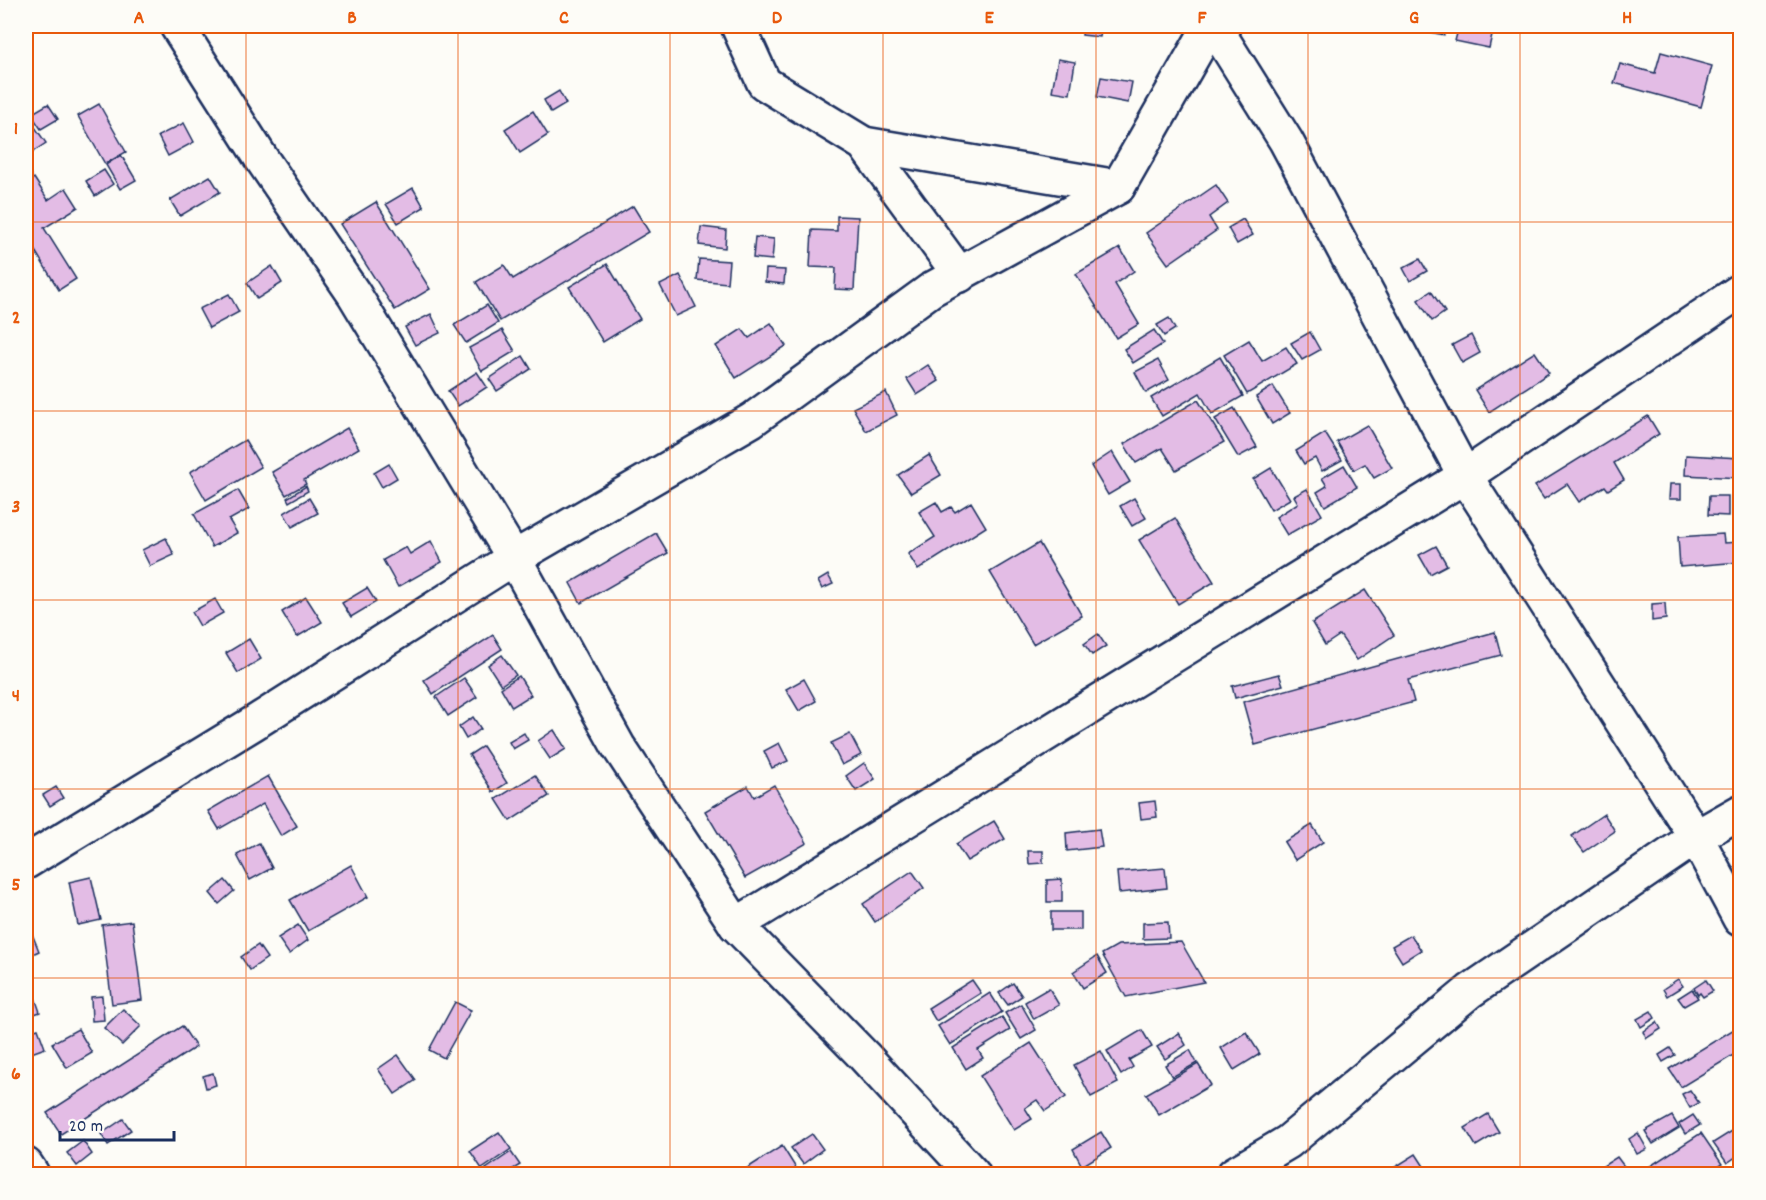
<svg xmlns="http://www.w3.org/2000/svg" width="1766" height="1200" viewBox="0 0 1766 1200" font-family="Dekko,sans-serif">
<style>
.building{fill:#e3bce5;stroke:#1b2f5e;stroke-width:1.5}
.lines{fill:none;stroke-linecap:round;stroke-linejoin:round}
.minor-casing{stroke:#1b2f5e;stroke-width:38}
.minor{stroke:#fdfcf7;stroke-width:33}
.grid{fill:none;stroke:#e8590c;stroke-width:1.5;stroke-opacity:0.55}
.neatline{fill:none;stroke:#e8590c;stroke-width:2}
.grid-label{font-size:20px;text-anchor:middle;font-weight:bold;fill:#e8590c}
</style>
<rect width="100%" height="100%" fill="#fdfcf7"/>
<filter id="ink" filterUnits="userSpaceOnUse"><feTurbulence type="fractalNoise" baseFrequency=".0167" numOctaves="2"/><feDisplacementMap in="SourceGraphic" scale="12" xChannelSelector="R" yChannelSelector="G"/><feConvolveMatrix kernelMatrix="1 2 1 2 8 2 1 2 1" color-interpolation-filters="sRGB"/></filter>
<g filter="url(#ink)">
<!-- building -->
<g class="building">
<path d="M 1083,26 L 1102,26 L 1100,37 L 1082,35 Z"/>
<path d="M 1424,26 L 1446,26 L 1444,35 L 1423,31 Z"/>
<path d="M 1459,26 L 1473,26 L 1493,30 L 1489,48 L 1455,41 Z"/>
<path d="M 1661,52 L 1712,66 L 1701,107 L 1614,83 L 1620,64 L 1655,73 Z"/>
<path d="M 1058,59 L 1075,62 L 1070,94 L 1052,91 Z"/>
<path d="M 1101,77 L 1132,82 L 1128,103 L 1097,97 Z"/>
<path d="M 559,91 L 566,104 L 551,113 L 544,100 Z"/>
<path d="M 48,104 L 58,119 L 41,129 L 31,114 Z"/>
<path d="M 99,104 L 126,152 L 105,164 L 78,116 Z"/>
<path d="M 533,111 L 548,135 L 520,153 L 505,129 Z"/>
<path d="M 28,117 L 46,143 L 28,155 L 26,151 L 26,119 Z"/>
<path d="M 184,123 L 194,142 L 168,156 L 158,136 Z"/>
<path d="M 121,155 L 136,180 L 120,189 L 106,165 Z"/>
<path d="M 26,166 L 32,176 L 26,180 Z"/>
<path d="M 104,170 L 113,184 L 95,196 L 86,181 Z"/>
<path d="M 210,176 L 220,192 L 180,216 L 170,200 Z"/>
<path d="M 34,178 L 48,200 L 66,188 L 78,207 L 44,228 L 76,279 L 59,290 L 26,236 L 26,184 Z"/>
<path d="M 1216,185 L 1228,203 L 1209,217 L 1217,230 L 1168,264 L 1146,233 Z"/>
<path d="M 413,188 L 424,207 L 398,223 L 386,204 Z"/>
<path d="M 376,202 L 430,289 L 395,310 L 340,224 Z"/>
<path d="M 633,206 L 649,232 L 500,321 L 476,282 L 504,265 L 513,279 Z"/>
<path d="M 837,216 L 858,217 L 854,290 L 835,289 L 836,268 L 810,267 L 812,230 L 837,231 Z"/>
<path d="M 1243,219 L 1253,235 L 1237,244 L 1228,228 Z"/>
<path d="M 701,227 L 726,230 L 725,248 L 699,245 Z"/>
<path d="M 755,237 L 774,239 L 772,260 L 753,258 Z"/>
<path d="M 1120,248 L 1134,271 L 1115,284 L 1139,324 L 1116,338 L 1076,274 Z"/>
<path d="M 699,259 L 729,261 L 727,283 L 697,280 Z"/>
<path d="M 1420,259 L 1427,271 L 1410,281 L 1403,268 Z"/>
<path d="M 607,264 L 640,319 L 603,342 L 569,287 Z"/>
<path d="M 272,266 L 282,283 L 257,299 L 247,283 Z"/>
<path d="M 766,269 L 785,270 L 784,284 L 765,282 Z"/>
<path d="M 680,275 L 696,307 L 676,316 L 660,285 Z"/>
<path d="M 1431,291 L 1445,312 L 1432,321 L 1418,300 Z"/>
<path d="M 229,294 L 239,312 L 209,328 L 199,309 Z"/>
<path d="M 487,305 L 498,323 L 466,343 L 454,325 Z"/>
<path d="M 431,314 L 440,333 L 415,345 L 405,327 Z"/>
<path d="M 1169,318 L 1175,329 L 1164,336 L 1157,325 Z"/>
<path d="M 771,323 L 786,346 L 736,378 L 716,346 L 742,329 L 749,338 Z"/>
<path d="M 502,330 L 515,351 L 482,371 L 469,348 Z"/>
<path d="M 1154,330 L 1163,344 L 1133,363 L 1124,349 Z"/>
<path d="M 1310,332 L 1320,350 L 1302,360 L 1291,343 Z"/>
<path d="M 1471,335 L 1480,353 L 1462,363 L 1452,345 Z"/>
<path d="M 1249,340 L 1262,361 L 1286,347 L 1297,364 L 1247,394 L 1224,355 Z"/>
<path d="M 1535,352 L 1549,373 L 1489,412 L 1475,390 Z"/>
<path d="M 523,356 L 531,369 L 497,391 L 489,379 Z"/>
<path d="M 1220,357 L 1243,396 L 1212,414 L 1200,393 L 1162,416 L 1151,398 Z"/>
<path d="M 1158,360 L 1169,380 L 1146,393 L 1135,372 Z"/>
<path d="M 928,365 L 939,381 L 917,395 L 907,379 Z"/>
<path d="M 477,372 L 487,387 L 458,406 L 448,391 Z"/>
<path d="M 1273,386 L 1290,413 L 1272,424 L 1256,397 Z"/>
<path d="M 886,392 L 897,415 L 866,431 L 853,408 Z"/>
<path d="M 1198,400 L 1224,442 L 1176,470 L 1162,448 L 1136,463 L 1124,444 Z"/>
<path d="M 1234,408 L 1257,447 L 1238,457 L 1215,419 Z"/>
<path d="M 1648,416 L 1659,434 L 1614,463 L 1624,480 L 1608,490 L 1605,486 L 1579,502 L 1567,484 L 1544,499 L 1535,486 Z"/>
<path d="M 1367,425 L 1392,468 L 1374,478 L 1365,464 L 1354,470 L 1337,442 Z"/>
<path d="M 347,428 L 359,448 L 304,480 L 306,484 L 286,495 L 272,472 Z"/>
<path d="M 1325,433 L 1342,460 L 1322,471 L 1315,458 L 1304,464 L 1296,451 Z"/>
<path d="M 245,440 L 261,467 L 206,500 L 190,472 Z"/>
<path d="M 1112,452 L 1130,482 L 1108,495 L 1091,466 Z"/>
<path d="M 929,455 L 941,475 L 911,493 L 898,475 Z"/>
<path d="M 1686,455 L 1740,458 L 1740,478 L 1685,475 Z"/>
<path d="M 389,464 L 397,478 L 382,487 L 374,473 Z"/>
<path d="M 1344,465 L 1357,487 L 1325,506 L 1317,492 L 1327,486 L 1322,478 Z"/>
<path d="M 1271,468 L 1290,499 L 1271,510 L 1253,479 Z"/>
<path d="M 1670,484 L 1681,484 L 1681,499 L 1669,499 Z"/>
<path d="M 306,486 L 308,491 L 289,502 L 287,498 Z"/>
<path d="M 1307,489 L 1322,515 L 1287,535 L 1276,517 L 1298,503 L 1294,496 Z"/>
<path d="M 238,490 L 249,509 L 229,520 L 237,533 L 212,547 L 194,514 Z"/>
<path d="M 1709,496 L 1728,496 L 1728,516 L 1708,515 Z"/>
<path d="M 309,498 L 318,513 L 292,527 L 284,513 Z"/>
<path d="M 1134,498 L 1146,518 L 1132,526 L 1120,506 Z"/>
<path d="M 936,502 L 942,512 L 951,507 L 955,512 L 971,502 L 986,527 L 918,570 L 908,554 L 935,537 L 919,512 Z"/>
<path d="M 1175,518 L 1214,582 L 1178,604 L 1139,540 Z"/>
<path d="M 656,533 L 668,553 L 581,603 L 570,583 Z"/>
<path d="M 1723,534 L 1724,543 L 1740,542 L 1740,562 L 1680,567 L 1678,537 Z"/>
<path d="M 166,538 L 174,555 L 150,566 L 142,550 Z"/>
<path d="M 431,541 L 442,562 L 398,587 L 383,560 L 406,547 L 410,554 Z"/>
<path d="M 1039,543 L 1082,616 L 1033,644 L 990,572 Z"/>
<path d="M 1436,546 L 1447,565 L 1430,574 L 1419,555 Z"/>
<path d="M 828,575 L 833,584 L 822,589 L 818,581 Z"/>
<path d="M 367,588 L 376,602 L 351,617 L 342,603 Z"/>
<path d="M 1365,590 L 1394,635 L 1357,660 L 1340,635 L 1325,645 L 1312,623 Z"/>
<path d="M 306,597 L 322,622 L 297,637 L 282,612 Z"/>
<path d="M 215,599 L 223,613 L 200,626 L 192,612 Z"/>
<path d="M 1665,603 L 1666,619 L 1652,621 L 1652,604 Z"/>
<path d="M 1495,632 L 1501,655 L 1408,680 L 1414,702 L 1255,745 L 1243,702 Z"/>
<path d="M 1098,634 L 1106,646 L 1092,655 L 1084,644 Z"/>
<path d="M 493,635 L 502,649 L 433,694 L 424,680 Z"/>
<path d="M 249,639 L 261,659 L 238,673 L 226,653 Z"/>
<path d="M 502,655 L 516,675 L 501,685 L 488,665 Z"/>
<path d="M 1279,674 L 1283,685 L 1235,698 L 1232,686 Z"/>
<path d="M 519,676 L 531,695 L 512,707 L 501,688 Z"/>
<path d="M 464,678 L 477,697 L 448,716 L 436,697 Z"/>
<path d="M 804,679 L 816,701 L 799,711 L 786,689 Z"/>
<path d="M 473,717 L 481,729 L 466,739 L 459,727 Z"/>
<path d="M 554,730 L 566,749 L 550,759 L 538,741 Z"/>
<path d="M 524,733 L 528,740 L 513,749 L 509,742 Z"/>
<path d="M 850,734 L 861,755 L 842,765 L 831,743 Z"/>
<path d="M 779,743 L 788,761 L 772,768 L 764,751 Z"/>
<path d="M 483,746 L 507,783 L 493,792 L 469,755 Z"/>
<path d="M 864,763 L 875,779 L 856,791 L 846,776 Z"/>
<path d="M 535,775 L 549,796 L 510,821 L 496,799 Z"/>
<path d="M 268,776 L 297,826 L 281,836 L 263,804 L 219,829 L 208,811 Z"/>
<path d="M 774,785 L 807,843 L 745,878 L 705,811 L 748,786 L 754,797 Z"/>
<path d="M 56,787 L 63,798 L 50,806 L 43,795 Z"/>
<path d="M 1155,801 L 1157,817 L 1141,819 L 1139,803 Z"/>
<path d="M 1604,814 L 1615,831 L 1584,852 L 1572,836 Z"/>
<path d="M 994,821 L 1005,839 L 967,861 L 956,844 Z"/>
<path d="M 1312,825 L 1323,842 L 1295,860 L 1284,842 Z"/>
<path d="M 1099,829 L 1102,847 L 1067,851 L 1066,833 Z"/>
<path d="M 259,843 L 272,868 L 250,880 L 237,855 Z"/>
<path d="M 1028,851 L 1043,851 L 1043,863 L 1029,864 Z"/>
<path d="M 351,865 L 368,897 L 308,931 L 290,900 Z"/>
<path d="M 1165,868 L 1167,888 L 1119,893 L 1117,872 Z"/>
<path d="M 912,871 L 924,888 L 875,922 L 863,904 Z"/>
<path d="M 91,877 L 101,920 L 78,925 L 69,882 Z"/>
<path d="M 1062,879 L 1062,902 L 1047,902 L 1047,880 Z"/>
<path d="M 225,880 L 234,891 L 219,904 L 210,893 Z"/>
<rect x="1051" y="912" width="30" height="18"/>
<path d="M 132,921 L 142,1000 L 112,1004 L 102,925 Z"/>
<path d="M 1168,922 L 1169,938 L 1143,939 L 1143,923 Z"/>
<path d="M 28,924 L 39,951 L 26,957 L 26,925 Z"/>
<path d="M 298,925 L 308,940 L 289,954 L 278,938 Z"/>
<path d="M 1411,935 L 1421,950 L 1402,962 L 1392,946 Z"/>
<path d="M 1181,942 L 1204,982 L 1126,997 L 1102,954 L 1118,945 Z"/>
<path d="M 258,945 L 267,958 L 250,970 L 241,957 Z"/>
<path d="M 1097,956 L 1107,973 L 1083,988 L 1073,972 Z"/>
<path d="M 26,972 L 40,1012 L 26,1017 Z"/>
<path d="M 1678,979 L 1683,986 L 1667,996 L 1663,989 Z"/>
<path d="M 972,980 L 981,993 L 936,1021 L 928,1008 Z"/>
<path d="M 1706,980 L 1713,991 L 1703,997 L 1700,993 L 1698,995 L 1694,988 Z"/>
<path d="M 1013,983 L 1022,996 L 1008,1005 L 999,993 Z"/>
<path d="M 1049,988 L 1059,1005 L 1034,1019 L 1025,1002 Z"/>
<path d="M 1692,989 L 1698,998 L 1684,1006 L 1678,998 Z"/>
<path d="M 990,993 L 1002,1012 L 950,1045 L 938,1026 Z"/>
<path d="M 102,996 L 104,1020 L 92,1021 L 91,997 Z"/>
<path d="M 455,1002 L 471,1010 L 444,1058 L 429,1050 Z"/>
<path d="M 1021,1004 L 1036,1030 L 1021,1039 L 1005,1013 Z"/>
<path d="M 123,1009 L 141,1026 L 122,1045 L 104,1028 Z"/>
<path d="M 1651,1011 L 1655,1018 L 1641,1027 L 1637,1019 Z"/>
<path d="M 1002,1017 L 1010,1030 L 978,1050 L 983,1058 L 966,1069 L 953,1048 Z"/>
<path d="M 1657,1022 L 1661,1029 L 1647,1038 L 1643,1032 Z"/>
<path d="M 182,1026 L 196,1047 L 61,1134 L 47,1113 Z"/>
<path d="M 1739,1026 L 1740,1051 L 1681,1087 L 1669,1069 Z"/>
<path d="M 38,1029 L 45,1048 L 26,1055 L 26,1033 Z"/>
<path d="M 78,1029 L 92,1053 L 67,1068 L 52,1043 Z"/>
<path d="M 1142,1030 L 1152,1047 L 1129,1060 L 1133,1067 L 1121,1075 L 1107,1051 Z"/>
<path d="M 1246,1032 L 1260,1054 L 1234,1070 L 1221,1048 Z"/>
<path d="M 1179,1033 L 1186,1045 L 1165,1059 L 1157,1047 Z"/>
<path d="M 1031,1043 L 1066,1097 L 1045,1111 L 1037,1100 L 1025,1108 L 1032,1119 L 1014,1130 L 980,1076 Z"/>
<path d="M 1670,1048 L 1675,1055 L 1663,1062 L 1659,1055 Z"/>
<path d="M 1190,1050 L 1197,1063 L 1172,1077 L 1165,1065 Z"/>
<path d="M 1101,1051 L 1118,1083 L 1091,1097 L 1074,1065 Z"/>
<path d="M 398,1055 L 416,1080 L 395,1094 L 378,1069 Z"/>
<path d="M 1198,1064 L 1211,1085 L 1159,1115 L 1146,1094 Z"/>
<path d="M 213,1073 L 216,1085 L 206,1088 L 203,1076 Z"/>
<path d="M 1690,1090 L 1699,1103 L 1690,1108 L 1682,1094 Z"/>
<path d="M 1488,1114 L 1499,1132 L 1476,1146 L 1465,1128 Z"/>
<path d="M 1693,1115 L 1700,1125 L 1685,1134 L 1679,1124 Z"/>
<path d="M 1672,1116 L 1679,1128 L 1653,1144 L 1645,1131 Z"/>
<path d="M 123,1119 L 131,1130 L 108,1145 L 101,1134 Z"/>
<path d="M 1740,1126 L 1740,1154 L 1727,1163 L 1713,1143 Z"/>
<path d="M 499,1132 L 511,1149 L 482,1169 L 470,1151 Z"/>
<path d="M 1101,1132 L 1111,1148 L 1082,1166 L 1073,1149 Z"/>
<path d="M 1638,1133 L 1647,1149 L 1637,1154 L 1629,1139 Z"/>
<path d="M 1701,1133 L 1722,1164 L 1706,1174 L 1638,1174 Z"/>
<path d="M 812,1134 L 823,1149 L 803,1164 L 791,1148 Z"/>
<path d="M 83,1141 L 92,1154 L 77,1166 L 67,1153 Z"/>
<path d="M 782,1146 L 799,1173 L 797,1174 L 738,1174 Z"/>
<path d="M 511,1152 L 520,1165 L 505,1174 L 489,1174 L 486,1169 Z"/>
<path d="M 1416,1154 L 1429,1174 L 1384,1174 Z"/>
<path d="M 1617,1157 L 1626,1169 L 1617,1174 L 1608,1174 L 1603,1166 Z"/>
</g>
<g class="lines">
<defs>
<g id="minor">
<path d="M 177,26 L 261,158 L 354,294 L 514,558 L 618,746 L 736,925 L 864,1056 L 973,1174"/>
<path d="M 738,26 L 764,83 L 864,144 L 960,275"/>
<path d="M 1214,26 L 1286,141 L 1465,476 L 1696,837 L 1740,919"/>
<path d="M 864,144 L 1118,187"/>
<path d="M 26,862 L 254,723 L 514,558 L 752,420 L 932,289 L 1118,187 L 1210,26"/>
<path d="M 736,925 L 1465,476 L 1740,291"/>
<path d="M 26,1165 L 32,1174"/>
<path d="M 1234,1174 L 1288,1142 L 1470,991 L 1696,837 L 1740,812"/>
</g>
</defs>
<!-- minor casing -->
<use href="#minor" class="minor-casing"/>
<!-- minor -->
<use href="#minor" class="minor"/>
</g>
</g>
<!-- grid -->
<path class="grid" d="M 246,26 L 246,1174M 458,26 L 458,1174M 670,26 L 670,1174M 883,26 L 883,1174M 1096,26 L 1096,1174M 1308,26 L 1308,1174M 1520,26 L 1520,1174M 26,222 L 1740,222M 26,411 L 1740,411M 26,600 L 1740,600M 26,789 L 1740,789M 26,978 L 1740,978"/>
<!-- margin -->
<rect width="1766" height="1200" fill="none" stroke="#fdfcf7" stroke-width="66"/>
<!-- scale -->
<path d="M60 1131v9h114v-9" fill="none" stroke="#1b2f5e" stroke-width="3"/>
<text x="69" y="1131" font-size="18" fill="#1b2f5e" stroke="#fdfcf7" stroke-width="4.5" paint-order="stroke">20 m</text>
<rect x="33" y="33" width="1700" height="1134" class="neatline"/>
<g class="grid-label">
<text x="139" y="23">A</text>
<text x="352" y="23">B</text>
<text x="564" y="23">C</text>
<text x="777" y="23">D</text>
<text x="989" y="23">E</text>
<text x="1202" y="23">F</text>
<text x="1414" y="23">G</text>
<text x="1627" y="23">H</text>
<text x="16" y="134">1</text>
<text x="16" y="323">2</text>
<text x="16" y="512">3</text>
<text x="16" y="701">4</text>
<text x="16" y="890">5</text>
<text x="16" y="1079">6</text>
</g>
</svg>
